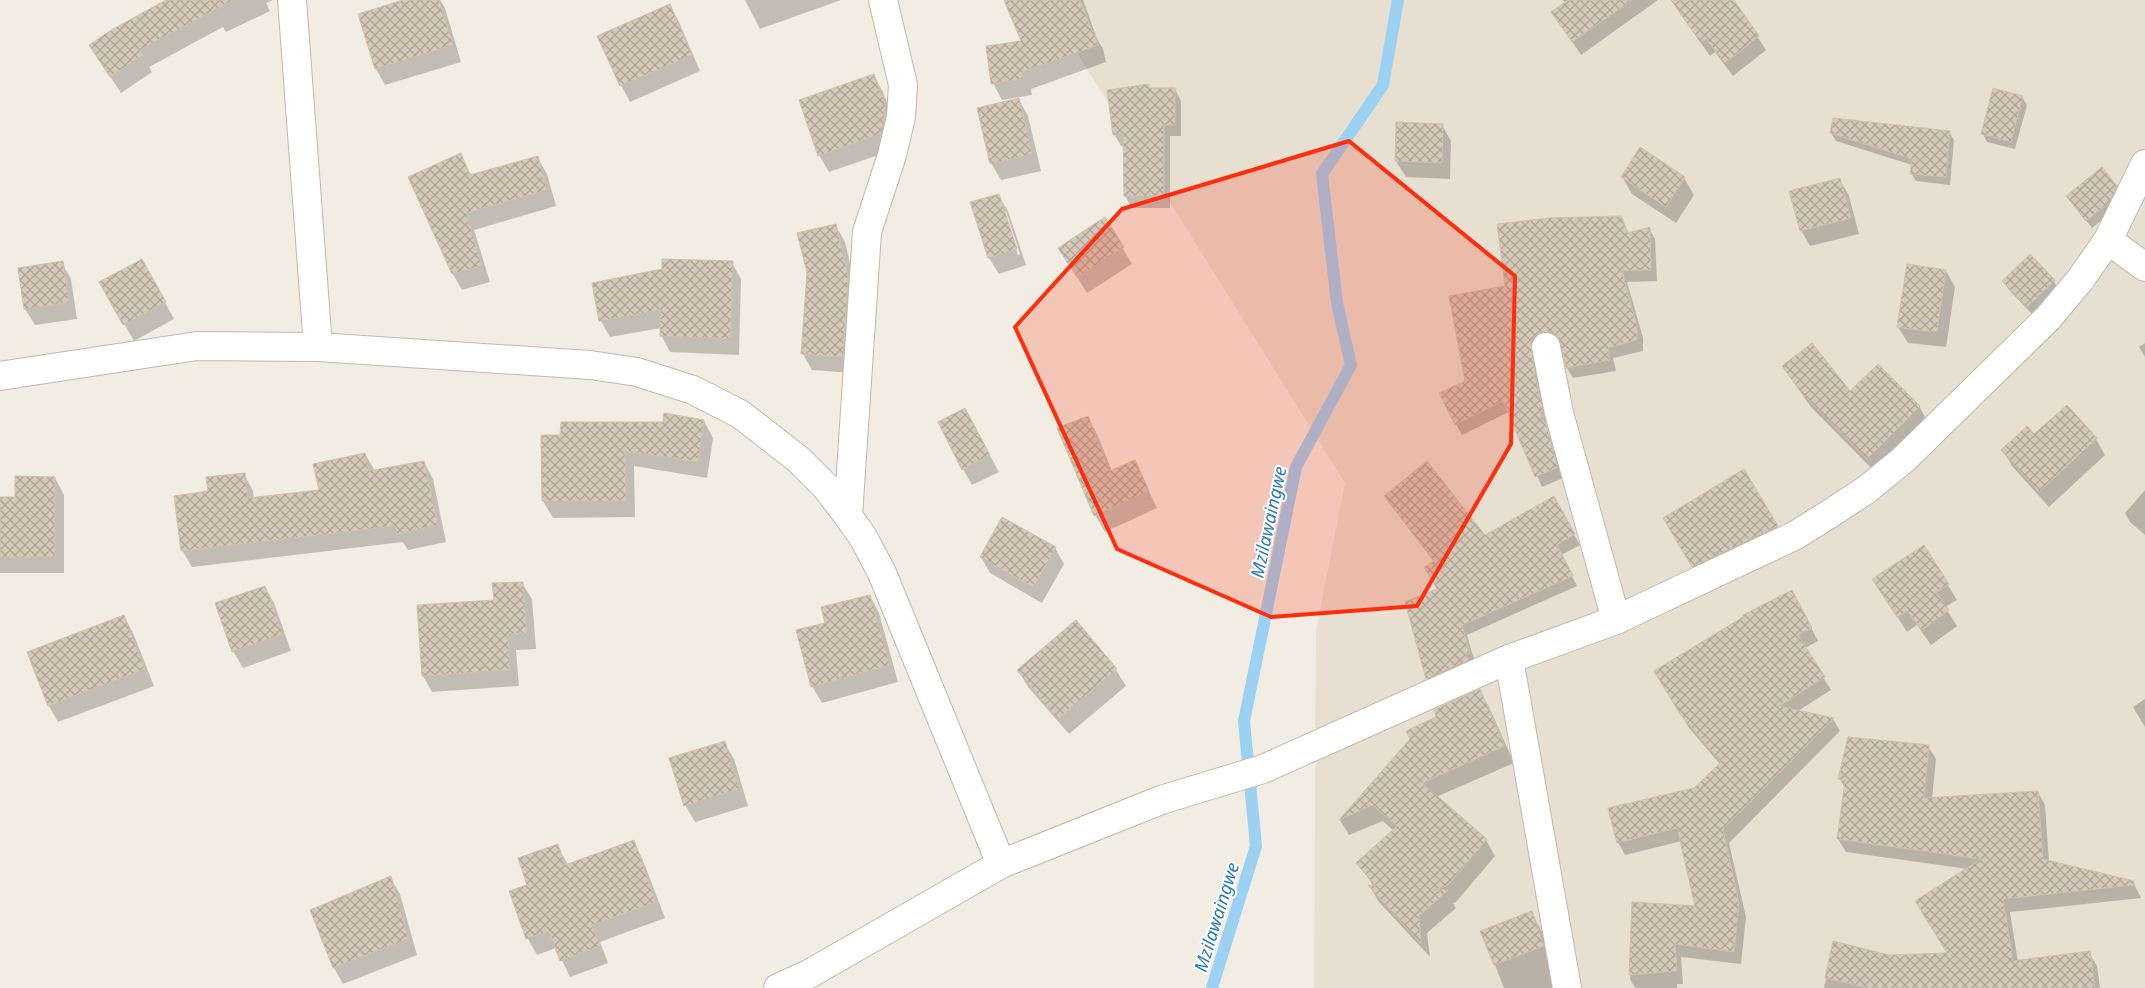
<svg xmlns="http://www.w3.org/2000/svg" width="2145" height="988" font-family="'Noto Sans',sans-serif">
<defs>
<pattern id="building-cross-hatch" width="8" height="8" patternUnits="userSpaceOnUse" patternTransform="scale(1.25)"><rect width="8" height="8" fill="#d4c9b8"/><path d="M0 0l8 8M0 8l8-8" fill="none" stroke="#aea496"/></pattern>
</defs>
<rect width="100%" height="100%" fill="#f2ede3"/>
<!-- residential -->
<path fill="#e7dfd0" d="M1044,0H2145V988H1314L1316,630L1345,483Z"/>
<!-- shadow -->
<g fill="#0003" fill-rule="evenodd">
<path d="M169,0H273L266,3L270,11L226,32L223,27L149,67L152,72L121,93L90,46Z"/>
<path d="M407,0H440L445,8L461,62L385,85L376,69L359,15Z"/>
<path d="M745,0H841L760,29Z"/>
<path d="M1006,0H1083L1097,39L1103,49L1106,62L1031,89L1032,95L1002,100L993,83L1023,42Z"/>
<path d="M1563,0H1658L1581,55L1553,12L1565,3Z"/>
<path d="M1671,0H1733L1766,50L1733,76L1715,52L1710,56Z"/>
<path d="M670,6L679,22L700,71L630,102L621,85Z"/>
<path d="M874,76L883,92L895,125L890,151L829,172L819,155Z"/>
<path d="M1148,86L1150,89H1175L1181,101V136H1170V208H1132L1125,196L1124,146H1121L1114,134Z"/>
<path d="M2022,97L2027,105L2015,149L1987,142L1983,134Z"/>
<path d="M1019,100L1028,116L1041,171L1001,180L991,163Z"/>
<path d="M1442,125L1451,141L1450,179L1406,177L1396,161Z"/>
<path d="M1949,132L1954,140L1950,185L1916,181L1911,173L1912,165L1836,141L1831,133Z"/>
<path d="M1640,149L1684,178L1694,195L1676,223L1632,194L1622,177Z"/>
<path d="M460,155L472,176L537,157L547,174L556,206L474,230L490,282L462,290L453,274Z"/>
<path d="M1840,180L1849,196L1859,234L1810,246L1801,230Z"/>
<path d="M2116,186L2121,195L2113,211L2092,228L2067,196Z"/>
<path d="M998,195L1008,211L1026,265L999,274L989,258ZM1003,211H1006L1020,254L1018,255Z"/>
<path d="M1620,218L1629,234L1649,228L1655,239L1657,281L1627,282L1643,338V351L1613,358L1616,371L1573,378L1567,368L1563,346L1558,342L1541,384L1538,385L1543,397L1548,422L1545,423L1552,439L1563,478L1542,487L1509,412L1462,435L1456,424L1466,381L1507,287Z"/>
<path d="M1105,219L1132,264L1087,293L1069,264Z"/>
<path d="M836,226L845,242L857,293L852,373L812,370L803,354Z"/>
<path d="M62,263L71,279L77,319L35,325L25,309Z"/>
<path d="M732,263L741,279L739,355L670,352L661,335V328L610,337L601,321L593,284Z"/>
<path d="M1946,271L1955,287L1946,347L1908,343L1898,327Z"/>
<path d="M151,277L174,319L134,341L101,283Z"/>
<path d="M2004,281H2054L2058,289L2032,314L2008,289Z"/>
<path d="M2145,343V357L2139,347Z"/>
<path d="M1783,367L1850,393L1919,406L1927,421L1876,473L1811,407Z"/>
<path d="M1088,417L1097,434L1112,471L1134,461L1157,508L1105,532L1095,515Z"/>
<path d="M704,421L713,438L707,478L634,466L635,517L553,518L543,501L542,436H561L664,423Z"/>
<path d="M974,426L999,472L972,485L963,469Z"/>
<path d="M2034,436L2096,439L2105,455L2049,507L2012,466L2003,450Z"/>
<path d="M365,454L375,471L424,462L433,479L446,542L408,550L403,542L192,567L182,550L244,474L253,491L254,498L320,491Z"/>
<path d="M1743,471L1784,540L1701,580L1664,518Z"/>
<path d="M55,478L64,495V573H0V498H16Z"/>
<path d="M2145,490V535L2130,522L2125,513Z"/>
<path d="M1385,496L1485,537L1558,506L1580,545L1561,555L1577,586L1467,635L1475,663L1433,688L1427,679L1407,603L1439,590L1434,562Z"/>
<path d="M1055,548L1064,564L1042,603L990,573L981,557Z"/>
<path d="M522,583L532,599L536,649L516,650L519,686L432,692L423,676L495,601Z"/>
<path d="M1948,585L1957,600L1945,607L1957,626L1931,645L1917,625L1907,632L1883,594Z"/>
<path d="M265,587L274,603L291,651L243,668L233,651Z"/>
<path d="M870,596L879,613L898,682L822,703L812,686L827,623Z"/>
<path d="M1799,604L1818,641L1805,648L1831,690L1798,711L1833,719L1840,731L1729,843L1746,917L1741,964L1681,957L1683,984H1677V988H1635L1630,979L1634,904L1697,908L1682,841L1625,855L1618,842L1695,789L1720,764L1689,728L1656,671Z"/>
<path d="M124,616L133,633L154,686L58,722L49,706L28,653Z"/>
<path d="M1076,621L1116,670L1126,686L1069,734L1028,687L1018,670Z"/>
<path d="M1480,691L1489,707L1514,763L1436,797L1486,840L1495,856L1456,902L1453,903L1456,908L1427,933L1430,957L1379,902L1370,887H1374L1358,863L1394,831L1383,821L1349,835L1340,820L1411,739L1438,718Z"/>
<path d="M2145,699V727L2133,707Z"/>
<path d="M724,742L734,759L748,806L695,822L685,805Z"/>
<path d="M1928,746L1936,759L1932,799L2038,792L2045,805L2049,862L2133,882L2141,898L2010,912L2018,962L2089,953L2097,966L2100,988H1824L1834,942L1889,956L1949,954L1968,869L1846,852L1838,839L1845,788L1840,779Z"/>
<path d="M633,841L642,858L665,918L600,942L608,963L570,977L556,948L537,955L528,939L511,892L529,885L557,845L568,865Z"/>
<path d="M390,878L400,894L417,955L343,984L334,968Z"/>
<path d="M1531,912L1540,928L1551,954L1555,988H1504L1482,932Z"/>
</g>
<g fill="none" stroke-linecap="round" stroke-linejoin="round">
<!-- stream -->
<path stroke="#9bd1f3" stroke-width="12" d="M1212,988L1256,846L1244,721L1296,467L1351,365L1337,303L1322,174L1383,85L1398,0"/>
</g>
<!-- building -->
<g fill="url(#building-cross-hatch)" stroke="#cfc0ab">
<path d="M166,0H233L140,50L143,55L110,77L89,45L113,29Z"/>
<path d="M403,0H439L453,45L375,69L358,14Z"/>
<path d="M1004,0H1080L1092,31H1094L1098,45L1022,72L1023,79L991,84L986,46L1021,41Z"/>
<path d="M1568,0H1632L1572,42L1551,12Z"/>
<path d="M1671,0H1734L1759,36L1725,63L1706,39L1701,43Z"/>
<path d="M670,4L692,55L620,86L597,36Z"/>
<path d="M874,74L886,107L881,134L818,156L799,100Z"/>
<path d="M1149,84V88H1175V125H1164V196H1124L1123,134L1113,135L1107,90Z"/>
<path d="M1993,88L2023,96L2011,142L1981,134Z"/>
<path d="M1019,98L1032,154L990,164L977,108Z"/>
<path d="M1833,118L1950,131L1946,177L1910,174L1912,159L1830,133Z"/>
<path d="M1396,122L1443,124L1442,163L1395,161Z"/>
<path d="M1640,147L1685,177L1666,207L1621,177Z"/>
<path d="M461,153L470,175L538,156L547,190L466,213L482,266L452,274L408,177Z"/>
<path d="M2102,167L2117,186L2109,203L2086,221L2066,196Z"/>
<path d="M1840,178L1851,218L1800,231L1789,191Z"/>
<path d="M999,194L1017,249L988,258L970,202Z"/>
<path d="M1621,216L1628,233L1650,227L1651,270L1622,271L1637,326V340L1608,348L1610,360L1566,368L1561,344L1557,336L1551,332H1543L1535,336L1531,342L1535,374H1533L1538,385L1543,411L1540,412L1547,427L1558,467L1535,477L1503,401L1455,425L1439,393L1465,381L1449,296L1505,286L1497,224L1549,218Z"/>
<path d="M1105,217L1124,247L1077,277L1058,248Z"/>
<path d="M836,224L848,275L843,357L801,354L807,272L797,233Z"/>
<path d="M2030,254L2055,280L2027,307L2002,281Z"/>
<path d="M142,259L166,302L123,325L99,282Z"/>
<path d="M662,259L733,261L730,339L660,336L661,310L599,321L592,283L662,269Z"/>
<path d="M63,261L69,303L24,309L18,268Z"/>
<path d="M1907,264L1946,270L1937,331H1923L1897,327Z"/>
<path d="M1812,343L1850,391L1878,364L1920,406L1867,459L1801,392L1782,366Z"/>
<path d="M2067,405L2097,438L2039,492L2001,450L2027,426L2034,434Z"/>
<path d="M965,408L990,455L962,470L938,422Z"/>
<path d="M664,413L704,420L698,462L625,451L626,501H542L541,435H560L561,422H663Z"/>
<path d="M1088,416L1110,471L1135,460L1149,491L1094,516L1057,428Z"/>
<path d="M365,453L369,471L424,461L438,525L397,534L395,526L181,551L174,496L208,491L206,477L245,473L248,498L319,490L313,464Z"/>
<path d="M1427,461L1485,535L1554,496L1575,534L1557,545L1573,576L1462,625L1470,653L1465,654L1468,660L1426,679L1405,602L1437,589L1424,567L1434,561L1384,496Z"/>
<path d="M1744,469L1778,526L1692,567L1663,518Z"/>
<path d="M15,476L55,477V557H0V497H15Z"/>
<path d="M1002,517L1056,547L1033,587L980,557Z"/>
<path d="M1924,545L1949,584L1936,592L1949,610L1922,630L1907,611L1897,617L1872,579Z"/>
<path d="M523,582L527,633L508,634L510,670L422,676L417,605L494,600L492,583Z"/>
<path d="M265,586L283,634L232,652L215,603Z"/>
<path d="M1792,590L1812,628L1798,635L1825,677L1779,706L1834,718L1723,829L1739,903L1734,952L1675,944L1677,971L1629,975L1632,902L1695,906L1677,828L1617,843L1608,808L1694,788L1721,762L1680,714L1654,671L1743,617V615Z"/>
<path d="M870,595L890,665L811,687L796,630L825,623L821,607Z"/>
<path d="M124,615L145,669L48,706L27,652Z"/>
<path d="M1076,620L1117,669L1058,719L1017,670Z"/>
<path d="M1480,689L1505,746L1422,783L1487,839L1447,886L1432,890H1448L1419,916L1421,944L1368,885L1376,886L1356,863L1397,826L1372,805L1339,820L1410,739L1406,731L1436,717L1434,710Z"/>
<path d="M1848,737L1929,745L1924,798L2038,791L2043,859L2134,881V885L2003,899L2013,961L2090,951L2095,988H1868L1825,978L1833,941L1889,955L1947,953L1915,901L1981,859L1837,839L1845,781L1838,779Z"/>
<path d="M725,741L739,789L684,806L669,758Z"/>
<path d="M634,840L656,902L592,925L600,946L560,961L549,931L526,939L509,891L527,885L518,858L558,844L565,865Z"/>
<path d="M391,876L408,939L333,968L310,910Z"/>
<path d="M1532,911L1544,946L1494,965L1480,931Z"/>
</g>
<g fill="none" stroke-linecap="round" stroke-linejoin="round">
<!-- minor casing -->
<g stroke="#c1b8a8" stroke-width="30">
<g id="minor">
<path d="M292,0L318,347"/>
<path d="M2108,240L2145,267"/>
<path d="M1546,347L1559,413L1616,620"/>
<path d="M0,376L197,346L318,347L590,365L637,372L693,390L740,414L798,459L826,487L848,516L863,537L882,573L1001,864"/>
<path d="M848,516L867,232L892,155L901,117L903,85L883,0"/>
<path d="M1509,659L1567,988"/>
<path d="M778,988L809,974L1001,864L1161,800L1263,769L1509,659L1616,620L1796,535L1831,513L1866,490L1904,459L2048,318L2080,280L2108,240L2145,164"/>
</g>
</g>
<!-- minor -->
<use href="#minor" stroke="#fff" stroke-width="28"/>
</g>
<!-- marked area -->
<path fill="#ff2d0d" fill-opacity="0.2" stroke="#ff2d0d" stroke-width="4" stroke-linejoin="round" d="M1349,141L1515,276L1511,444L1417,606L1271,617L1117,549L1015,327L1122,209Z"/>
<g text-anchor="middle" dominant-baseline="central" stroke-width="4" stroke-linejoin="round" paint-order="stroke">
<!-- water labels -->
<g font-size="18" font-style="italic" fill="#287cb4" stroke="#fff">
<text transform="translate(1268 522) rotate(-78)">Mzilawaingwe</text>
<text transform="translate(1216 917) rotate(-73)">Mzilawaingwe</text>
</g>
</g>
</svg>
